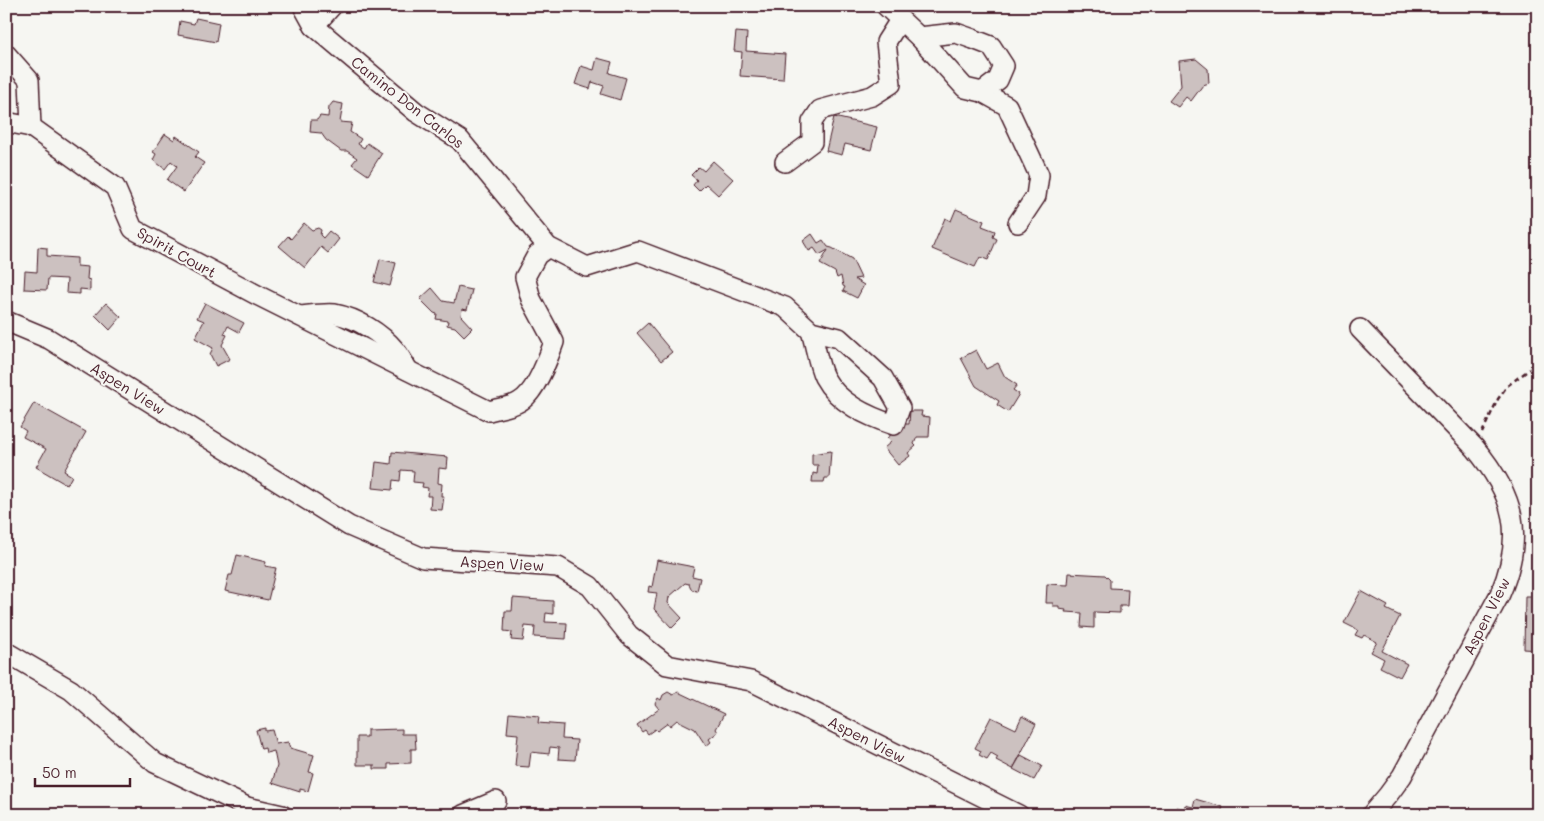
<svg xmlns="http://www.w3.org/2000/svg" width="1544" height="821" font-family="Mali,sans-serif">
<rect width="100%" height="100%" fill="#f6f6f2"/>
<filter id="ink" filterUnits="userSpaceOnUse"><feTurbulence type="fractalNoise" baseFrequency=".02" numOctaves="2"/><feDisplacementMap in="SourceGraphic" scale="10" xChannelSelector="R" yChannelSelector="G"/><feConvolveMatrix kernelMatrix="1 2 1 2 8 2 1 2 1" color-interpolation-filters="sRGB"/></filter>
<g filter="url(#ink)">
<!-- building -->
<g fill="#ccc1c0" stroke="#4a1f2b">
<path d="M196,18L219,23L216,42L178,35L180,21L194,24Z"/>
<path d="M736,32L747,33L746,51L785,54L783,79L740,76L742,52L734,51Z"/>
<path d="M597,58L612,62L609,73L626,78L620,100L601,94L604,86L592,82L590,89L575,84L581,66L594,70Z"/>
<path d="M1196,59L1208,69L1209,83L1203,85L1191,101L1186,97L1178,107L1169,101L1181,86L1179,61Z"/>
<path d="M333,102L343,104L340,122L352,123L350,132L361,139L358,144L364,148L367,143L382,153L368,175L352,164L357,158L347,151H341L326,140L321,133L310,132L311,120H317L320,116L328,117L329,107Z"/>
<path d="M834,117L877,127L871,150L845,144L842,155L826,151Z"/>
<path d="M165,134L174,140L176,136L199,152L195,157L204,163L184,192L167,180L177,166L171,161L165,169L153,160L156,154L153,152Z"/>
<path d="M713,161L733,179L718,195L706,184L699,191L693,185L697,180L691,175L699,167L704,171Z"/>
<path d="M956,209L984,221L982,226L995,231L993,237L997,239L988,260L980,257L975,267L932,249L945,218L951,221Z"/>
<path d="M304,223L312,230L318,228L321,230L320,235L323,238L329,231L339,239L328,253L321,247L305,268L279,246L288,236L291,239Z"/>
<path d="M812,234L818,243L823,240L828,247L832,248L852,259L861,278L854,279L864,285L857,298L843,291L845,287L843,286L841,276L837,278L835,272L820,264L828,250L819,255L814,248L809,251L803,241Z"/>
<path d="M38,247L47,248V256L77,258V266L88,267L87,279L90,280V290L80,289V294L66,293L67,279L48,278L47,290L24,289L25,271L37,272Z"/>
<path d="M380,259L396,263L390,286L374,282Z"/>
<path d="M458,287L472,290L467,310L462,309L461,316L472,328L464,336L455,327L447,325L448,321L436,319L437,314L434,313L420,299L432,288L443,301L454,303Z"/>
<path d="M106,303L121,317L110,330L95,315Z"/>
<path d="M205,303L244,323L239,332L228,326L224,334L227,335L222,345L230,359L216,366L210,354L213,348L195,338L204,321L197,318Z"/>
<path d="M648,323L672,352L661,361L637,333Z"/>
<path d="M976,350L986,369L998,363L1005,377L1017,385L1013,390L1019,394L1008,412L997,405L999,401L976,386L961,358Z"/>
<path d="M34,403L86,432L64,471L72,476L67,485L36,467L46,449L23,437L26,431L20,427Z"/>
<path d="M910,411H922L921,416L930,417L929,437H917L914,444L916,446L908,453L910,456L898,465L884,448L891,442L887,438L904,424H909Z"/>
<path d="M831,451L829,478H825L824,482H812L813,473L817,474L818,465H812V454Z"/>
<path d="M392,452L448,457L447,469L439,468L438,483L442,484L441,496H444L442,510L430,509L431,496H427L428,488L422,487L423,483L413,482L414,471L401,470L400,481L393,480L392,490L373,488L376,462L391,464Z"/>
<path d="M237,555L266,562L265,566L276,568L268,600L225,591L229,575H232Z"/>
<path d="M657,560L694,567L692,576L700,578L697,591L692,590L689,584L685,583L669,597L668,603L682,618L672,628L654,609L657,593L648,592L649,586L652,587Z"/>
<path d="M1069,573L1105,575L1110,580V588L1128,589L1127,606H1120V613L1094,612V628L1081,627L1082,613L1065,612L1066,610L1059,609V606H1053V603H1046L1047,584L1068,585Z"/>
<path d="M1361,591L1388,606L1386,609L1400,616L1382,651L1407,664L1400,677L1380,667L1384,659L1371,652L1377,642L1364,635L1362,638L1355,635L1358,630L1344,623Z"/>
<path d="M1525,596H1538V650L1524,649Z"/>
<path d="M513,598L553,601V614L546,613L545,622L567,623L566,639L534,637L535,627L525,626L523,641L511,640L512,632L504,631L505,611H512Z"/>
<path d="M668,692L673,695L678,692L724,714L716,729L718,732L709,739L711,742L706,746L695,729L677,720L670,726L668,723L657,731L655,729L648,734L645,730L642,732L637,725L659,709L655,704L658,698L661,700L663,695Z"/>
<path d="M509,713L539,716L538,723L563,725L562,739L577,740L575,760L558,759L559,748L550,747L549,754L531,752L529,767L515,766L518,734L507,733Z"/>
<path d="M1022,716L1036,724L1013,769L996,760L998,757L991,753L987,759L979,755L981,751L975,748L991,717L1016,729Z"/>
<path d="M265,728V731L272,730L276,744L288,742L290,748L314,755L309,772L313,773L308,791L300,789V792L272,783L277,766L274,751L266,753L265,748L261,749L256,730Z"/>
<path d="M402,729V734H415L416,749H411V763L388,764V769H374V765H357V737H367V730Z"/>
<path d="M1021,755L1042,766L1034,780L1013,769Z"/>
<path d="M1195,799L1223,807L1220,815H1174L1176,807L1184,809L1185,805L1193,807Z"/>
</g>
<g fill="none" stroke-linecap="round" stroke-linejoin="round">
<!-- minor casing -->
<g stroke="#4a1f2b" stroke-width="22">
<g id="minor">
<path d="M303,6L314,26L416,112L460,140L548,247L587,267L638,251L785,307L811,331L839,338L883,378L900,408L894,425C867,416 838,403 824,377C818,365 815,344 811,331"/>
<path d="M886,6L919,37L965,88L982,92L1007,106L1039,175L1036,196L1018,223"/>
<path d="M314,26L332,6"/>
<path d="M919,37L956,33L973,39L991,46L1004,66L998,80L982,92"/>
<path d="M6,54L29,80L31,127L6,122"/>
<path d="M31,127L115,187L133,229L259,296L489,411C498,408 511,407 519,402C535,394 548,359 554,342L531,299L525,277L537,255L548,247"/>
<path d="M785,162L812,142V122L820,110L872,96L891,84L886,42L900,20"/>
<path d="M300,316C311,315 324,313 335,314C357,318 381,333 395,350C400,356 404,363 408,370"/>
<path d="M6,321L49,339L349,526L423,558L558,567L590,586L629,635L667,665L751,681L1019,815"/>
<path d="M1360,329L1475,448C1515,496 1525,535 1500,594L1402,776L1388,795L1371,815"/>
<path d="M6,652L71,690L155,763L247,807L282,815"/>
<path d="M463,815L496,801"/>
</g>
</g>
<!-- path -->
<path stroke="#4a1f2b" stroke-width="2.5" stroke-dasharray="5 4" stroke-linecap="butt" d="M1482,433L1498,399L1507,386L1538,363"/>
<!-- minor -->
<use href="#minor" stroke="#f6f6f2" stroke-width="19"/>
</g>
</g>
<g text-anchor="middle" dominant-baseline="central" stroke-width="4.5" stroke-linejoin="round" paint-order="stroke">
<!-- street labels -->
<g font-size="15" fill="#4a1f2b" stroke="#f6f6f2">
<text transform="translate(408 102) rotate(38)">Camino Don Carlos</text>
<text transform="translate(177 252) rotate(29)">Spirit Court</text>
<text transform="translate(128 388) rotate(32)">Aspen View</text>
<text transform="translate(502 563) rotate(3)">Aspen View</text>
<text transform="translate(1486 616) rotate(-63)">Aspen View</text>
<text transform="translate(867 739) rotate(27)">Aspen View</text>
</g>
</g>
<!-- margin -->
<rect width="1544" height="821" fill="none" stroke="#f6f6f2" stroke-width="25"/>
<rect x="12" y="12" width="1519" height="796" fill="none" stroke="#4a1f2b" stroke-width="2" filter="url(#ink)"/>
<!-- scale -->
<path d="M35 778v8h95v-8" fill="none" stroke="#4a1f2b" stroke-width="2.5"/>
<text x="42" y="778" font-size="15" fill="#4a1f2b" stroke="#f6f6f2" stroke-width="4" paint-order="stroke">50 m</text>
</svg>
